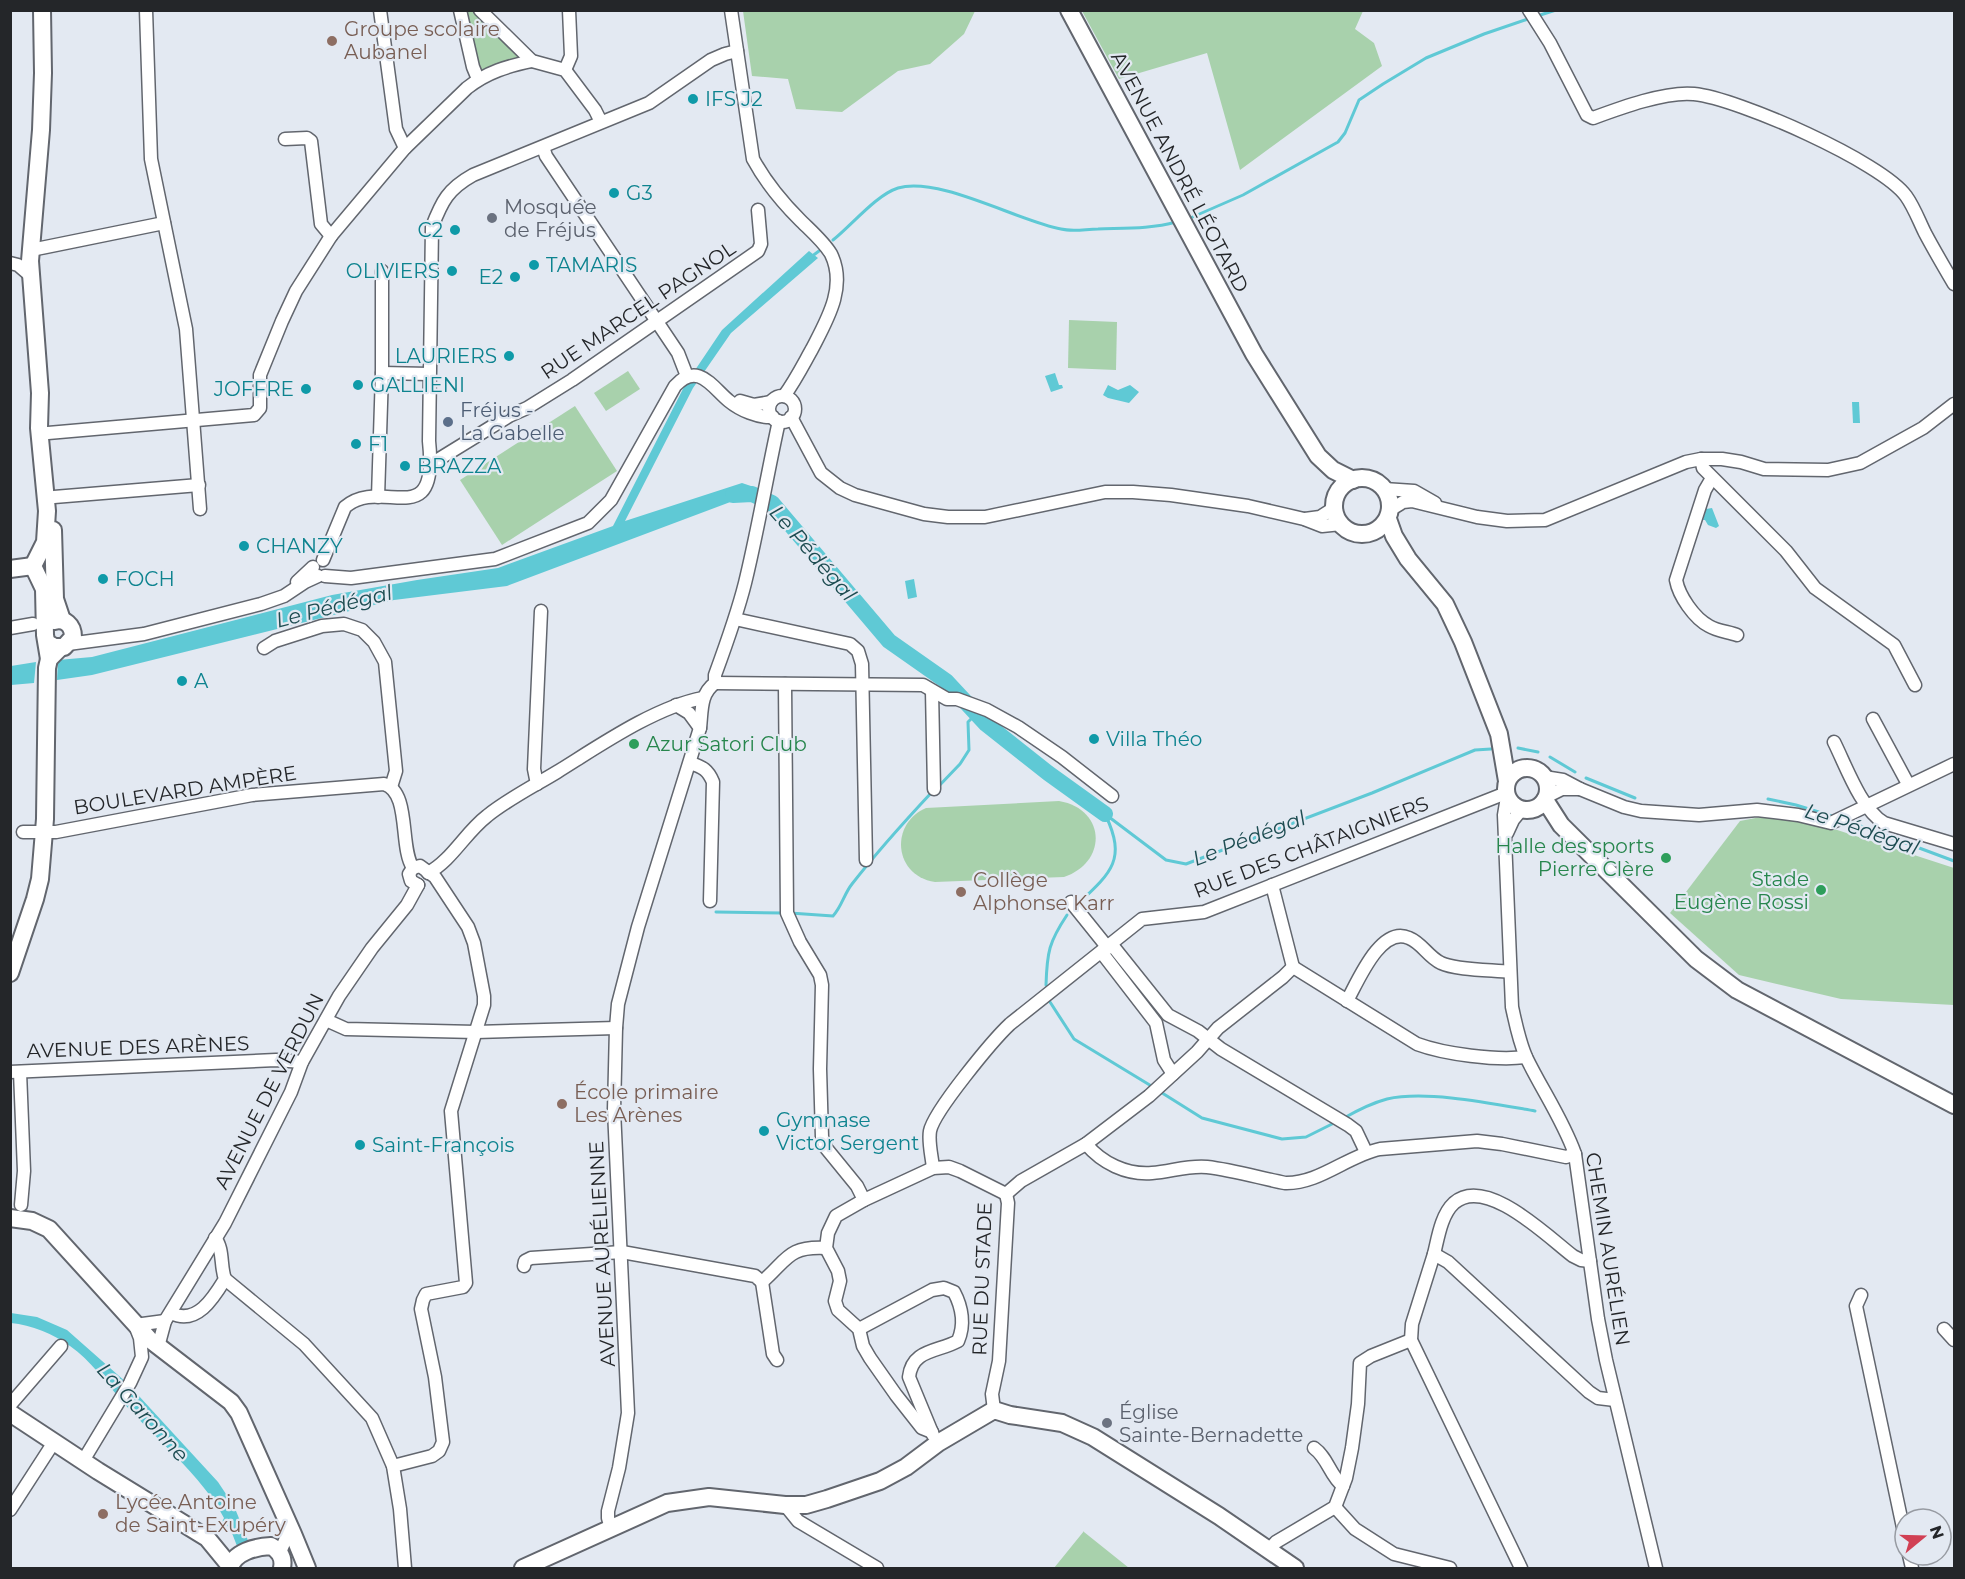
<svg xmlns="http://www.w3.org/2000/svg" width="1965" height="1579" font-family="Montserrat,sans-serif">
<rect width="100%" height="100%" fill="#e3e9f2"/>
<!-- green -->
<g fill="#a8d1ac">
<path d="M466,11H474L521,55L519,59L479,71L464,12Z"/>
<path d="M743,11V10L975,11L964,34L930,64L898,71L842,112L796,109L788,79L752,76Z"/>
<path d="M1082,11H1363L1355,29L1374,43L1382,66L1240,170L1207,53L1119,79Z"/>
<path d="M1069,320L1117,322L1116,370L1068,368Z"/>
<path d="M628,371L640,389L606,411L594,393Z"/>
<path d="M575,406L617,471L502,545L460,480Z"/>
<path d="M1059,801C1106,809 1108,862 1064,877L935,882C894,876 889,824 926,808Z"/>
<path d="M1771,815L1828,827L1954,868V1005L1841,999L1739,975L1670,913L1740,821Z"/>
<path d="M1084,1531V1532L1129,1568H1054Z"/>
</g>
<!-- water -->
<g fill="#5fc9d5">
<path d="M809,251L818,258L731,333L693,388L625,521L742,483L757,488L754,500L741,498L507,586L394,600L92,675L57,680L58,660L92,657L332,595L417,580L498,568L613,526L685,385L722,330Z"/>
<path d="M1055,373L1059,385H1062L1063,388L1051,392L1045,376Z"/>
<path d="M1108,385L1118,390L1130,385L1139,392L1129,403L1108,398L1103,395Z"/>
<path d="M1852,402H1859L1860,423H1853Z"/>
<path d="M1712,508L1719,526L1716,528L1708,525L1705,520H1703L1706,509Z"/>
<path d="M914,579L917,597L908,599L905,581Z"/>
<path d="M36,662L34,683L11,685V666Z"/>
<path d="M11,1313L37,1317L67,1330L127,1383L218,1482L234,1506L249,1543L237,1546L230,1528L222,1522L224,1518C202,1475 153,1437 121,1400C105,1381 91,1361 70,1346C54,1334 31,1325 11,1323Z"/>
</g>
<g fill="none" stroke-linecap="round" stroke-linejoin="round">
<!-- stream -->
<g stroke="#5fc9d5" stroke-width="3">
<path d="M1537,16L1556,10"/>
<path d="M1188,219L1243,195L1338,142L1345,133L1359,100L1383,84L1426,58L1484,34L1531,18"/>
<path d="M833,240C852,225 876,195 898,188C939,176 1018,221 1061,229C1073,232 1086,229 1098,229C1124,228 1151,229 1176,222"/>
<path d="M811,257L819,251"/>
<path d="M1518,748L1538,752"/>
<path d="M1550,757L1575,772"/>
<path d="M1586,778L1635,798"/>
<path d="M937,788L960,764L969,750L968,722L976,714"/>
<path d="M1768,799L1796,805L1835,817"/>
<path d="M1105,814L1166,860L1186,864L1372,793L1475,750L1491,749"/>
<path d="M1847,821L1954,861"/>
<path d="M1080,902C1112,872 1126,859 1106,816"/>
<path d="M716,912L783,913"/>
<path d="M790,913L833,916C842,906 844,894 852,884C877,852 904,822 932,792"/>
<path d="M1046,985C1047,952 1049,942 1067,915"/>
<path d="M1050,1002L1074,1039L1153,1087"/>
<path d="M1159,1091L1202,1118L1282,1139L1306,1137L1336,1122"/>
<path d="M1344,1118C1358,1110 1372,1103 1387,1099C1427,1090 1494,1104 1535,1111"/>
</g>
<!-- river -->
<path stroke="#5fc9d5" stroke-width="16" d="M733,495L752,494L772,503L889,641L946,681L986,724L1048,773L1105,814"/>
<!-- minor casing -->
<g stroke="#62666e" stroke-width="15">
<g id="minor">
<path d="M146,10L151,159L186,329L200,509"/>
<path d="M380,10L396,129L405,148"/>
<path d="M460,10L473,67L478,79"/>
<path d="M480,10L532,61L565,70L595,110L601,122"/>
<path d="M731,10L753,159C766,183 781,201 800,220C810,230 824,242 831,254C847,287 827,320 812,349C803,365 795,381 784,396"/>
<path d="M1529,10L1550,43L1587,115L1593,118C1620,108 1666,91 1694,94C1737,98 1882,162 1906,196C1914,207 1919,221 1925,233C1934,250 1944,267 1954,284"/>
<path d="M565,70L571,56L569,10"/>
<path d="M285,139L307,138L311,141L321,224L331,236"/>
<path d="M543,147L546,156L678,353L685,371"/>
<path d="M36,249L164,223"/>
<path d="M10,263L18,265L32,277"/>
<path d="M382,373L429,374"/>
<circle cx="782" cy="409" r="13"/>
<path d="M740,401L754,405L771,402"/>
<path d="M791,417L821,473L840,488L855,495L924,514L948,517H985L1105,492H1133L1171,495L1248,506L1304,519L1322,526L1341,524"/>
<path d="M48,433L254,415L260,408V375L282,321L296,291L331,236L405,148L467,88C487,72 508,66 532,61"/>
<path d="M1701,459L1703,468L1786,551L1815,588L1894,645L1915,685"/>
<path d="M431,464L509,416L527,408L572,380L758,251L761,244L758,210"/>
<path d="M1712,478L1705,490L1676,580C1679,596 1694,618 1709,626C1717,631 1729,632 1737,635"/>
<path d="M1384,489L1414,491L1435,503"/>
<path d="M54,497L199,485"/>
<path d="M378,497L382,373V271"/>
<path d="M1390,510L1403,502L1412,501L1477,517L1507,521L1545,520L1686,462L1701,459H1722L1741,462L1764,469L1828,470L1860,463L1923,428L1954,404"/>
<path d="M1305,519L1320,517L1334,508"/>
<path d="M323,560L345,507C382,475 439,536 429,441L432,227C442,201 448,189 473,175L649,103L711,60L725,54L737,51"/>
<path d="M325,576L351,578L495,559L588,523L611,500L675,386C698,361 712,387 729,401C740,410 758,418 773,417"/>
<path d="M297,582L313,567"/>
<path d="M735,619L850,644L858,651L862,664L866,860"/>
<path d="M10,628L33,624"/>
<path d="M68,644L144,634L261,604L284,596L305,582L318,576"/>
<path d="M264,648L275,641L322,626L344,624L362,630L374,642L385,662L396,771L391,787"/>
<path d="M715,683L923,685L947,699H957L987,710L1018,727L1062,757L1112,796"/>
<path d="M785,684L787,913L800,942L820,975L822,985L820,1069L822,1137L826,1148L857,1186L864,1200"/>
<path d="M932,691L934,789"/>
<path d="M676,705L689,713L700,728"/>
<path d="M1873,719L1908,784"/>
<path d="M1834,742C1846,766 1861,809 1884,823L1954,844"/>
<path d="M690,763C703,767 708,770 713,782L710,901"/>
<path d="M1544,777L1563,780L1580,789H1562L1546,797"/>
<path d="M537,784L534,769L541,611"/>
<path d="M1580,789L1624,807L1641,811L1699,815L1757,810L1798,815L1831,823L1954,764"/>
<path d="M1507,797L1504,815L1512,1007C1516,1025 1519,1041 1526,1057C1542,1090 1563,1120 1575,1154L1598,1319L1606,1360L1656,1568"/>
<path d="M23,832H56L252,795L384,784C411,792 399,847 413,868"/>
<path d="M1507,833L1513,820L1522,809"/>
<path d="M428,873C452,860 465,833 487,816C508,799 534,786 557,772C599,746 655,707 703,698"/>
<path d="M1272,885L1293,967"/>
<path d="M1071,902L1108,948"/>
<path d="M1112,945L1168,1015L1198,1031L1221,1049L1348,1125L1356,1131L1366,1152"/>
<path d="M1102,953L1156,1023L1164,1060L1173,1074"/>
<path d="M1347,1001C1358,981 1381,925 1409,938C1422,943 1428,957 1441,963C1455,970 1493,970 1510,972"/>
<path d="M326,1020L346,1029L476,1032L616,1028"/>
<path d="M10,1072L276,1060L302,1062"/>
<path d="M20,1072L24,1171L21,1205"/>
<path d="M1086,1144C1102,1163 1126,1175 1152,1173C1170,1172 1188,1165 1207,1167C1233,1170 1260,1178 1285,1183C1319,1184 1347,1156 1380,1149L1477,1141L1502,1144L1566,1157L1575,1154"/>
<path d="M933,1168C932,1157 928,1142 930,1131C934,1111 993,1040 1010,1024L1142,919L1204,912L1506,793"/>
<path d="M1006,1194L1021,1181L1086,1144L1149,1096L1197,1052L1218,1028L1283,977L1293,967L1417,1044C1444,1054 1497,1061 1526,1057"/>
<path d="M1434,1254C1438,1238 1441,1215 1454,1203C1486,1175 1548,1237 1573,1256L1581,1260L1590,1261"/>
<path d="M524,1266L525,1261L531,1258L622,1252L755,1276L762,1282C788,1259 788,1246 826,1248"/>
<path d="M225,1279L304,1344L372,1418L393,1466L400,1509L405,1568"/>
<path d="M762,1282L773,1354L777,1360"/>
<path d="M1861,1295L1856,1306L1905,1537"/>
<path d="M171,1313C197,1326 214,1297 225,1279C220,1266 224,1249 215,1238"/>
<path d="M859,1329L932,1290L944,1288L954,1292C962,1307 965,1325 958,1341C938,1352 912,1349 909,1377L933,1435"/>
<path d="M1944,1329L1954,1340"/>
<path d="M158,1347L165,1321L225,1223L291,1092L302,1062L339,996L372,948L407,905L418,885"/>
<path d="M10,1405L61,1346"/>
<path d="M994,1410L992,1394L999,1361L1008,1203L1006,1194"/>
<path d="M932,1432L922,1428L896,1395L870,1358L863,1346L859,1329L838,1310L835,1301L840,1281L838,1271L826,1248L828,1233L836,1216L864,1200L933,1168L949,1167L960,1171L1006,1194"/>
<path d="M1314,1448C1328,1458 1330,1476 1343,1486"/>
<path d="M83,1461L130,1383L142,1357L140,1338L135,1325L165,1321"/>
<path d="M393,1466L432,1456L439,1451L443,1442L435,1377L421,1309L423,1300L426,1294L463,1287L466,1283L451,1111L484,1005V996L474,943L468,927L435,877L420,866L413,868L409,874L411,881L418,885"/>
<path d="M785,1505L798,1521L877,1568"/>
<path d="M1335,1507L1355,1529L1394,1554L1450,1568"/>
<path d="M10,1510L54,1442"/>
<path d="M611,1528L608,1518V1511L619,1468L628,1413L614,1110L616,1028L618,1004L638,927L700,728C702,711 700,694 715,683V675C726,645 737,615 745,583C758,530 767,475 779,421"/>
<path d="M1269,1550L1276,1542L1335,1507L1346,1478L1352,1448L1358,1404L1360,1363L1371,1356L1411,1340"/>
<path d="M280,1552L287,1536L289,1526"/>
<path d="M1909,1555L1912,1568"/>
<path d="M1521,1568L1411,1340L1412,1324L1434,1254L1448,1262L1589,1392L1598,1398L1615,1400"/>
</g>
</g>
<!-- secondary casing -->
<g stroke="#62666e" stroke-width="20">
<g id="secondary">
<path d="M42,10L43,73L41,130L30,261L40,393L39,428L47,511L45,542L33,566L44,589L45,635L49,659"/>
<path d="M1069,10L1254,354L1318,456L1333,470L1353,480"/>
<circle cx="1362" cy="506" r="28"/>
<path d="M1388,519L1394,536L1408,559L1445,604L1463,642L1499,734L1507,781"/>
<path d="M53,530L55,599L62,620"/>
<path d="M10,569L33,566"/>
<path d="M51,645L54,647H64L73,637C73,625 65,618 54,621"/>
<circle cx="1527" cy="789" r="21"/>
<path d="M1545,800L1561,825L1696,959L1737,990L1954,1105"/>
<path d="M10,973L35,899L40,879L45,819L47,668L49,659L60,648"/>
<path d="M10,1218L32,1221L49,1229L149,1339L231,1402L239,1413L293,1534L307,1568"/>
<path d="M10,1413L98,1471L207,1538L230,1566"/>
<path d="M230,1568C234,1552 255,1547 271,1546C280,1551 284,1558 282,1568"/>
<path d="M523,1568L667,1503L709,1497L785,1505H806L827,1499L880,1481L906,1467L938,1443L994,1410L1010,1415L1062,1423L1093,1437L1219,1516L1295,1568"/>
</g>
</g>
<!-- minor -->
<use href="#minor" stroke="#fff" stroke-width="12"/>
<!-- secondary -->
<use href="#secondary" stroke="#fff" stroke-width="16"/>
</g>
<!-- markers -->
<g fill="#8d6e63" stroke="#e3e9f2" stroke-width="2">
<circle cx="332" cy="41" r="6"/>
<circle cx="961" cy="892" r="6"/>
<circle cx="562" cy="1104" r="6"/>
<circle cx="103" cy="1514" r="6"/>
</g>
<g fill="#0f9aa8" stroke="#e3e9f2" stroke-width="2">
<circle cx="693" cy="99" r="6"/>
<circle cx="614" cy="193" r="6"/>
<circle cx="455" cy="230" r="6"/>
<circle cx="534" cy="265" r="6"/>
<circle cx="452" cy="271" r="6"/>
<circle cx="515" cy="277" r="6"/>
<circle cx="509" cy="356" r="6"/>
<circle cx="358" cy="385" r="6"/>
<circle cx="306" cy="389" r="6"/>
<circle cx="356" cy="444" r="6"/>
<circle cx="405" cy="466" r="6"/>
<circle cx="244" cy="546" r="6"/>
<circle cx="103" cy="579" r="6"/>
<circle cx="182" cy="681" r="6"/>
<circle cx="1094" cy="739" r="6"/>
<circle cx="764" cy="1131" r="6"/>
<circle cx="360" cy="1145" r="6"/>
</g>
<g fill="#6b7280" stroke="#e3e9f2" stroke-width="2">
<circle cx="492" cy="218" r="6"/>
<circle cx="1107" cy="1423" r="6"/>
</g>
<circle fill="#5c6f8a" stroke="#e3e9f2" stroke-width="2" cx="448" cy="422" r="6"/>
<g fill="#2e9e5b" stroke="#e3e9f2" stroke-width="2">
<circle cx="634" cy="744" r="6"/>
<circle cx="1666" cy="858" r="6"/>
<circle cx="1821" cy="890" r="6"/>
</g>
<g text-anchor="middle" dominant-baseline="central" stroke-width="4.5" stroke-linejoin="round" paint-order="stroke">
<!-- education labels -->
<g font-size="20" fill="#785e54" stroke="#e3e9f2" text-anchor="start">
<text x="344" y="29">Groupe scolaire<tspan x="344" dy="23">Aubanel</tspan></text>
<text x="973" y="880">Collège<tspan x="973" dy="23">Alphonse Karr</tspan></text>
<text x="574" y="1092">École primaire<tspan x="574" dy="23">Les Arènes</tspan></text>
<text x="115" y="1502">Lycée Antoine<tspan x="115" dy="23">de Saint-Exupéry</tspan></text>
</g>
<!-- culture labels -->
<g font-size="20" fill="#0d838f" stroke="#e3e9f2" text-anchor="start">
<text x="705" y="99">IFS J2</text>
<text x="626" y="193">G3</text>
<text x="443" y="230" text-anchor="end">C2</text>
<text x="546" y="265">TAMARIS</text>
<text x="440" y="271" text-anchor="end">OLIVIERS</text>
<text x="503" y="277" text-anchor="end">E2</text>
<text x="497" y="356" text-anchor="end">LAURIERS</text>
<text x="370" y="385">GALLIENI</text>
<text x="294" y="389" text-anchor="end">JOFFRE</text>
<text x="368" y="444">F1</text>
<text x="417" y="466">BRAZZA</text>
<text x="256" y="546">CHANZY</text>
<text x="115" y="579">FOCH</text>
<text x="194" y="681">A</text>
<text x="1106" y="739">Villa Théo</text>
<text x="776" y="1120">Gymnase<tspan x="776" dy="23">Victor Sergent</tspan></text>
<text x="372" y="1145">Saint-François</text>
</g>
<!-- street labels -->
<g font-size="20" fill="#242629" stroke="#e3e9f2">
<text transform="translate(1180 172) rotate(62)">AVENUE ANDRÉ LÉOTARD</text>
<text transform="translate(638 310) rotate(-34)">RUE MARCEL PAGNOL</text>
<text transform="translate(185 790) rotate(-9)">BOULEVARD AMPÈRE</text>
<text transform="translate(1311 847) rotate(-21)">RUE DES CHÂTAIGNIERS</text>
<text transform="translate(138 1047) rotate(-2)">AVENUE DES ARÈNES</text>
<text transform="translate(269 1091) rotate(-63)">AVENUE DE VERDUN</text>
<text transform="translate(1608 1249) rotate(81)">CHEMIN AURÉLIEN</text>
<text transform="translate(602 1254) rotate(-93)">AVENUE AURÉLIENNE</text>
<text transform="translate(982 1279) rotate(-88)">RUE DU STADE</text>
</g>
<!-- worship labels -->
<g font-size="20" fill="#5b616d" stroke="#e3e9f2" text-anchor="start">
<text x="504" y="207">Mosquée<tspan x="504" dy="23">de Fréjus</tspan></text>
<text x="1119" y="1412">Église<tspan x="1119" dy="23">Sainte-Bernadette</tspan></text>
</g>
<!-- service labels -->
<g font-size="20" fill="#4e5e75" stroke="#e3e9f2" text-anchor="start">
<text x="460" y="410">Fréjus -<tspan x="460" dy="23">La Gabelle</tspan></text>
</g>
<!-- leisure labels -->
<g font-size="20" fill="#27864d" stroke="#e3e9f2" text-anchor="end">
<text x="646" y="744" text-anchor="start">Azur Satori Club</text>
<text x="1654" y="846">Halle des sports<tspan x="1654" dy="23">Pierre Clère</tspan></text>
<text x="1809" y="879">Stade<tspan x="1809" dy="23">Eugène Rossi</tspan></text>
</g>
<!-- water labels -->
<g font-size="21" font-style="italic" fill="#1d4c51" stroke="#e3e9f2">
<text transform="translate(813 553) rotate(49)">Le Pédégal</text>
<text transform="translate(334 606) rotate(-14)">Le Pédégal</text>
<text transform="translate(1862 829) rotate(19)">Le Pédégal</text>
<text transform="translate(1249 838) rotate(-21)">Le Pédégal</text>
<text transform="translate(143 1412) rotate(48)">La Garonne</text>
</g>
</g>
<!-- border -->
<rect width="1965" height="1579" fill="none" stroke="#242629" stroke-width="24"/>
<!-- north arrow -->
<g transform="translate(1923 1537) rotate(71)"><circle r="28" fill="#e3e9f2" stroke="#979ba2" stroke-width="1.5"/>
<path d="M0-4.5L10 22L0 15L-10 22Z" fill="#d14054"/>
<text y="-9" font-size="16" font-weight="bold" text-anchor="middle" fill="#242629">N</text>
</g>
</svg>
